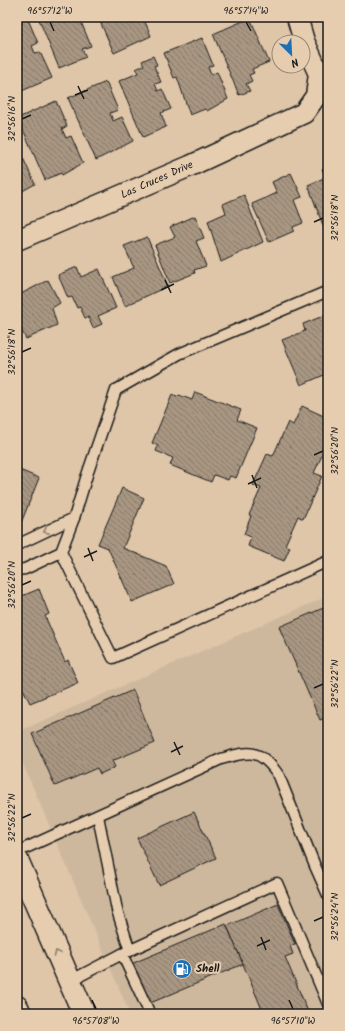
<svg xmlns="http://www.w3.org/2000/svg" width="345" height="1031" font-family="Kalam,sans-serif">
<defs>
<pattern id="building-back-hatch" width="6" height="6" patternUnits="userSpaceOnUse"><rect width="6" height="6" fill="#a89682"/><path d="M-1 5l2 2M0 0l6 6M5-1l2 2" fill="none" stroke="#887a6a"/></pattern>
</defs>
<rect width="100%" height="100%" fill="#dfc6a9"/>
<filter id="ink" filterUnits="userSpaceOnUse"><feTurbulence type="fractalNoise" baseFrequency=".025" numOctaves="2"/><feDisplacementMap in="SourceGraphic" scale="8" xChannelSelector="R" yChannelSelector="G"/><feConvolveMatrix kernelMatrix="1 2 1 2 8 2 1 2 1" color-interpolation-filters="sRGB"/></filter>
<g filter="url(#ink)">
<!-- built -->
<path fill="#ceb89d" d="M328,596V1014H130L17,750V732Z"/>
<!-- building -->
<g fill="url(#building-back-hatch)" stroke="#1c1c1c">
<path d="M27,17L38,43L32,46L35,53L40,52L52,78L17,93V21Z"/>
<path d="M38,17H79L91,46L82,49L86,57L59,68Z"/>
<path d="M98,17H143L151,36L114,53Z"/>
<path d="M250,18L269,62L252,69L254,73L249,75L252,81L246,84L250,91L239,95L213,34Z"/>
<path d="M202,38L213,65L208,67L211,75L217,72L228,99L207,111L205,109L190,115L177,77L174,78L164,53Z"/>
<path d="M153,56L157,65L154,66L161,82L155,84L158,91L162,89L171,109L161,113L166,127L143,137L119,81L138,73L136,69L144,65L142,61Z"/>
<path d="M106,82L118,110L110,113L113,121L122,117L133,141L96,160L68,98Z"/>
<path d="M56,101L67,126L62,129L66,138L71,136L83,163L62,175L61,173L45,180L18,118Z"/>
<path d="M23,158L35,184L17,194V161Z"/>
<path d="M328,166V226L324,228L308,185L326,177L322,169Z"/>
<path d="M291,173L302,197L294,200L303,223L293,227L294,231L269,242L252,204L277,193L272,182Z"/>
<path d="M244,195L263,242L221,262L208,221L226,213L223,204Z"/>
<path d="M195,216L204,238L196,241L206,266L194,270L195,273L170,283L155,245L175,237L170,227Z"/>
<path d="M147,237L168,286L125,306L113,277L134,268L124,246Z"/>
<path d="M77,267L81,277L99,269L116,308L98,316L102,324L93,328L88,317L85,318L80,307L77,308L72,297L68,298L58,275Z"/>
<path d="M48,280L60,303L52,308L57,325L26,339L17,321V296Z"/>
<path d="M328,314V380L326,381L324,375L301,385L282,340L305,331L303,324Z"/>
<path d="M195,392L241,410L237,420L257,428L236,478L230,476L228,480L214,475L211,482L170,465L173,458L156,451L158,446L152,443L172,395L177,397L179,395L192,400Z"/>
<path d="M302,406L328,418V442L314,473L322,476L303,519L298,516L285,545L290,547L284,561L248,546L251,537L244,534L251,516L249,515L261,488L253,485L267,454L273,456L288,422L293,425Z"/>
<path d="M17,469L39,478L19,528L17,527Z"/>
<path d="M122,488L144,498L123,548L166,566L174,584L132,602L108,548L98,544Z"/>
<path d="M39,589L49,614L45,616L65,662L68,660L78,683L30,703L22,687L18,688L17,685V598Z"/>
<path d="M328,606V717L320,720L279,627Z"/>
<path d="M133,690L155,743L112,761L115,767L100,774L97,768L55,786L32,734Z"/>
<path d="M194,812L216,858L159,885L137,838Z"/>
<path d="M278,904L295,944L290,946L293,954L285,957L309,1014H264L227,926Z"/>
<path d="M226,924L243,964L148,1004L131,964Z"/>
</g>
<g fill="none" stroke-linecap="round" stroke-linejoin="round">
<!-- lane casing -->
<g stroke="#1c1c1c" stroke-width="13">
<g id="lane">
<path d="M17,545L74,518"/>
<path d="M61,552L113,658L328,561"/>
<path d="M17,570L25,569L61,552L74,518L87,475L116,390L179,354L328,291"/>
<path d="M98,816L117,910L130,951"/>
<path d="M17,852L221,759C251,750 261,749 279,776L315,866L328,895"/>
<path d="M122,954L277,883L328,1004"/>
<path d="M70,981L122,954L150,1014"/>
</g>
</g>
<!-- street casing -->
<g stroke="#1c1c1c" stroke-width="23">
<path id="street" d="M17,240L190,166L304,113L316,96L319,74L304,41L297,17"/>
</g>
<!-- secondary casing -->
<g stroke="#1c1c1c" stroke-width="25">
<g id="secondary">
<path d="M17,860L84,1014"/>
<path d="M17,1007L20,1014"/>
</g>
</g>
<!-- lane -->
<use href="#lane" stroke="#e7cdaf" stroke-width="10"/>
<!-- street -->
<use href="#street" stroke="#e7cdaf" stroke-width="20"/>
<!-- secondary -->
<use href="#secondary" stroke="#e7cdaf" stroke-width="22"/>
</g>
<!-- one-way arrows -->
<defs><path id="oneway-chevron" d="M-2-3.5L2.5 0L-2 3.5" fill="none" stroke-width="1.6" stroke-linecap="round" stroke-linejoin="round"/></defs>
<g stroke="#8c7d6d">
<use href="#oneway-chevron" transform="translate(46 531) rotate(155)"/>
<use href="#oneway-chevron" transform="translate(57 953) rotate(-114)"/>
</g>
</g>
<!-- ticks -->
<path fill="none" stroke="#1c1c1c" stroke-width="1.5" d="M50,22L54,31M246,22L251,31M78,86L84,99M75,95L88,90M22,119L31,115M314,222L323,218M165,280L171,293M161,290L174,284M22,352L31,348M314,455L323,451M252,475L257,488M248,484L261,478M88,548L93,561M84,557L97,551M22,585L31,581M314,688L323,684M174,742L180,755M171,752L183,746M22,818L31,814M314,921L323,917M261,937L266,950M257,946L270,940M92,1000L96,1009M289,1000L293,1009"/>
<!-- icons -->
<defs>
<g id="fuel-disc" transform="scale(1)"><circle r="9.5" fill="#1f6fb2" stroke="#e7cdaf"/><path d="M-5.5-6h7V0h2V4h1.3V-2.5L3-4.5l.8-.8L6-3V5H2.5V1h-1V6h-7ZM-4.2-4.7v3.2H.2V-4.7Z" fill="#fff"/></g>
</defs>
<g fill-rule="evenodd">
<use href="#fuel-disc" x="182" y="969"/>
</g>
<g text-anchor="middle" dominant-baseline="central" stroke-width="4" stroke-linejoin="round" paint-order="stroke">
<!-- street labels -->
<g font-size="11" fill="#1c1c1c" stroke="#e7cdaf">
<text transform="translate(157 180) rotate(-24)">Las Cruces Drive</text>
</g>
<!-- poi labels -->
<g font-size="11" font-weight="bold" fill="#1c1c1c" stroke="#e7cdaf" text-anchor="start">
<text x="196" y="969">Shell</text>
</g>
</g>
<!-- margin -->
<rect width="345" height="1031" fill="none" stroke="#e7cdaf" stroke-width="44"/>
<!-- north arrow -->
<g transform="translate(291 54) rotate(156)"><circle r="19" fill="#e7cdaf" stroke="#968674"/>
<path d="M0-3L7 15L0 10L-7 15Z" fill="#1f6fb2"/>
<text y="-6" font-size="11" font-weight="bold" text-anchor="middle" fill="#1c1c1c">N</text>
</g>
<rect x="22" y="22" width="301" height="987" fill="none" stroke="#1c1c1c" stroke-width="1.5"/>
<g font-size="10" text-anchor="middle" fill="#1c1c1c">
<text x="50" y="14">96°57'12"W</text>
<text x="246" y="14">96°57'14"W</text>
<text transform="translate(11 119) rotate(-90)" y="4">32°56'16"N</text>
<text transform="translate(334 218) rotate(-90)" y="4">32°56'18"N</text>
<text transform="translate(11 352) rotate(-90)" y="4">32°56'18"N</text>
<text transform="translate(334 451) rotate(-90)" y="4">32°56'20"N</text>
<text transform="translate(11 585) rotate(-90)" y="4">32°56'20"N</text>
<text transform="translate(334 684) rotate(-90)" y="4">32°56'22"N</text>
<text transform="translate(11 818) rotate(-90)" y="4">32°56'22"N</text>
<text transform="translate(334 917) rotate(-90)" y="4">32°56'24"N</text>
<text x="96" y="1024">96°57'08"W</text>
<text x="293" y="1024">96°57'10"W</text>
</g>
</svg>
